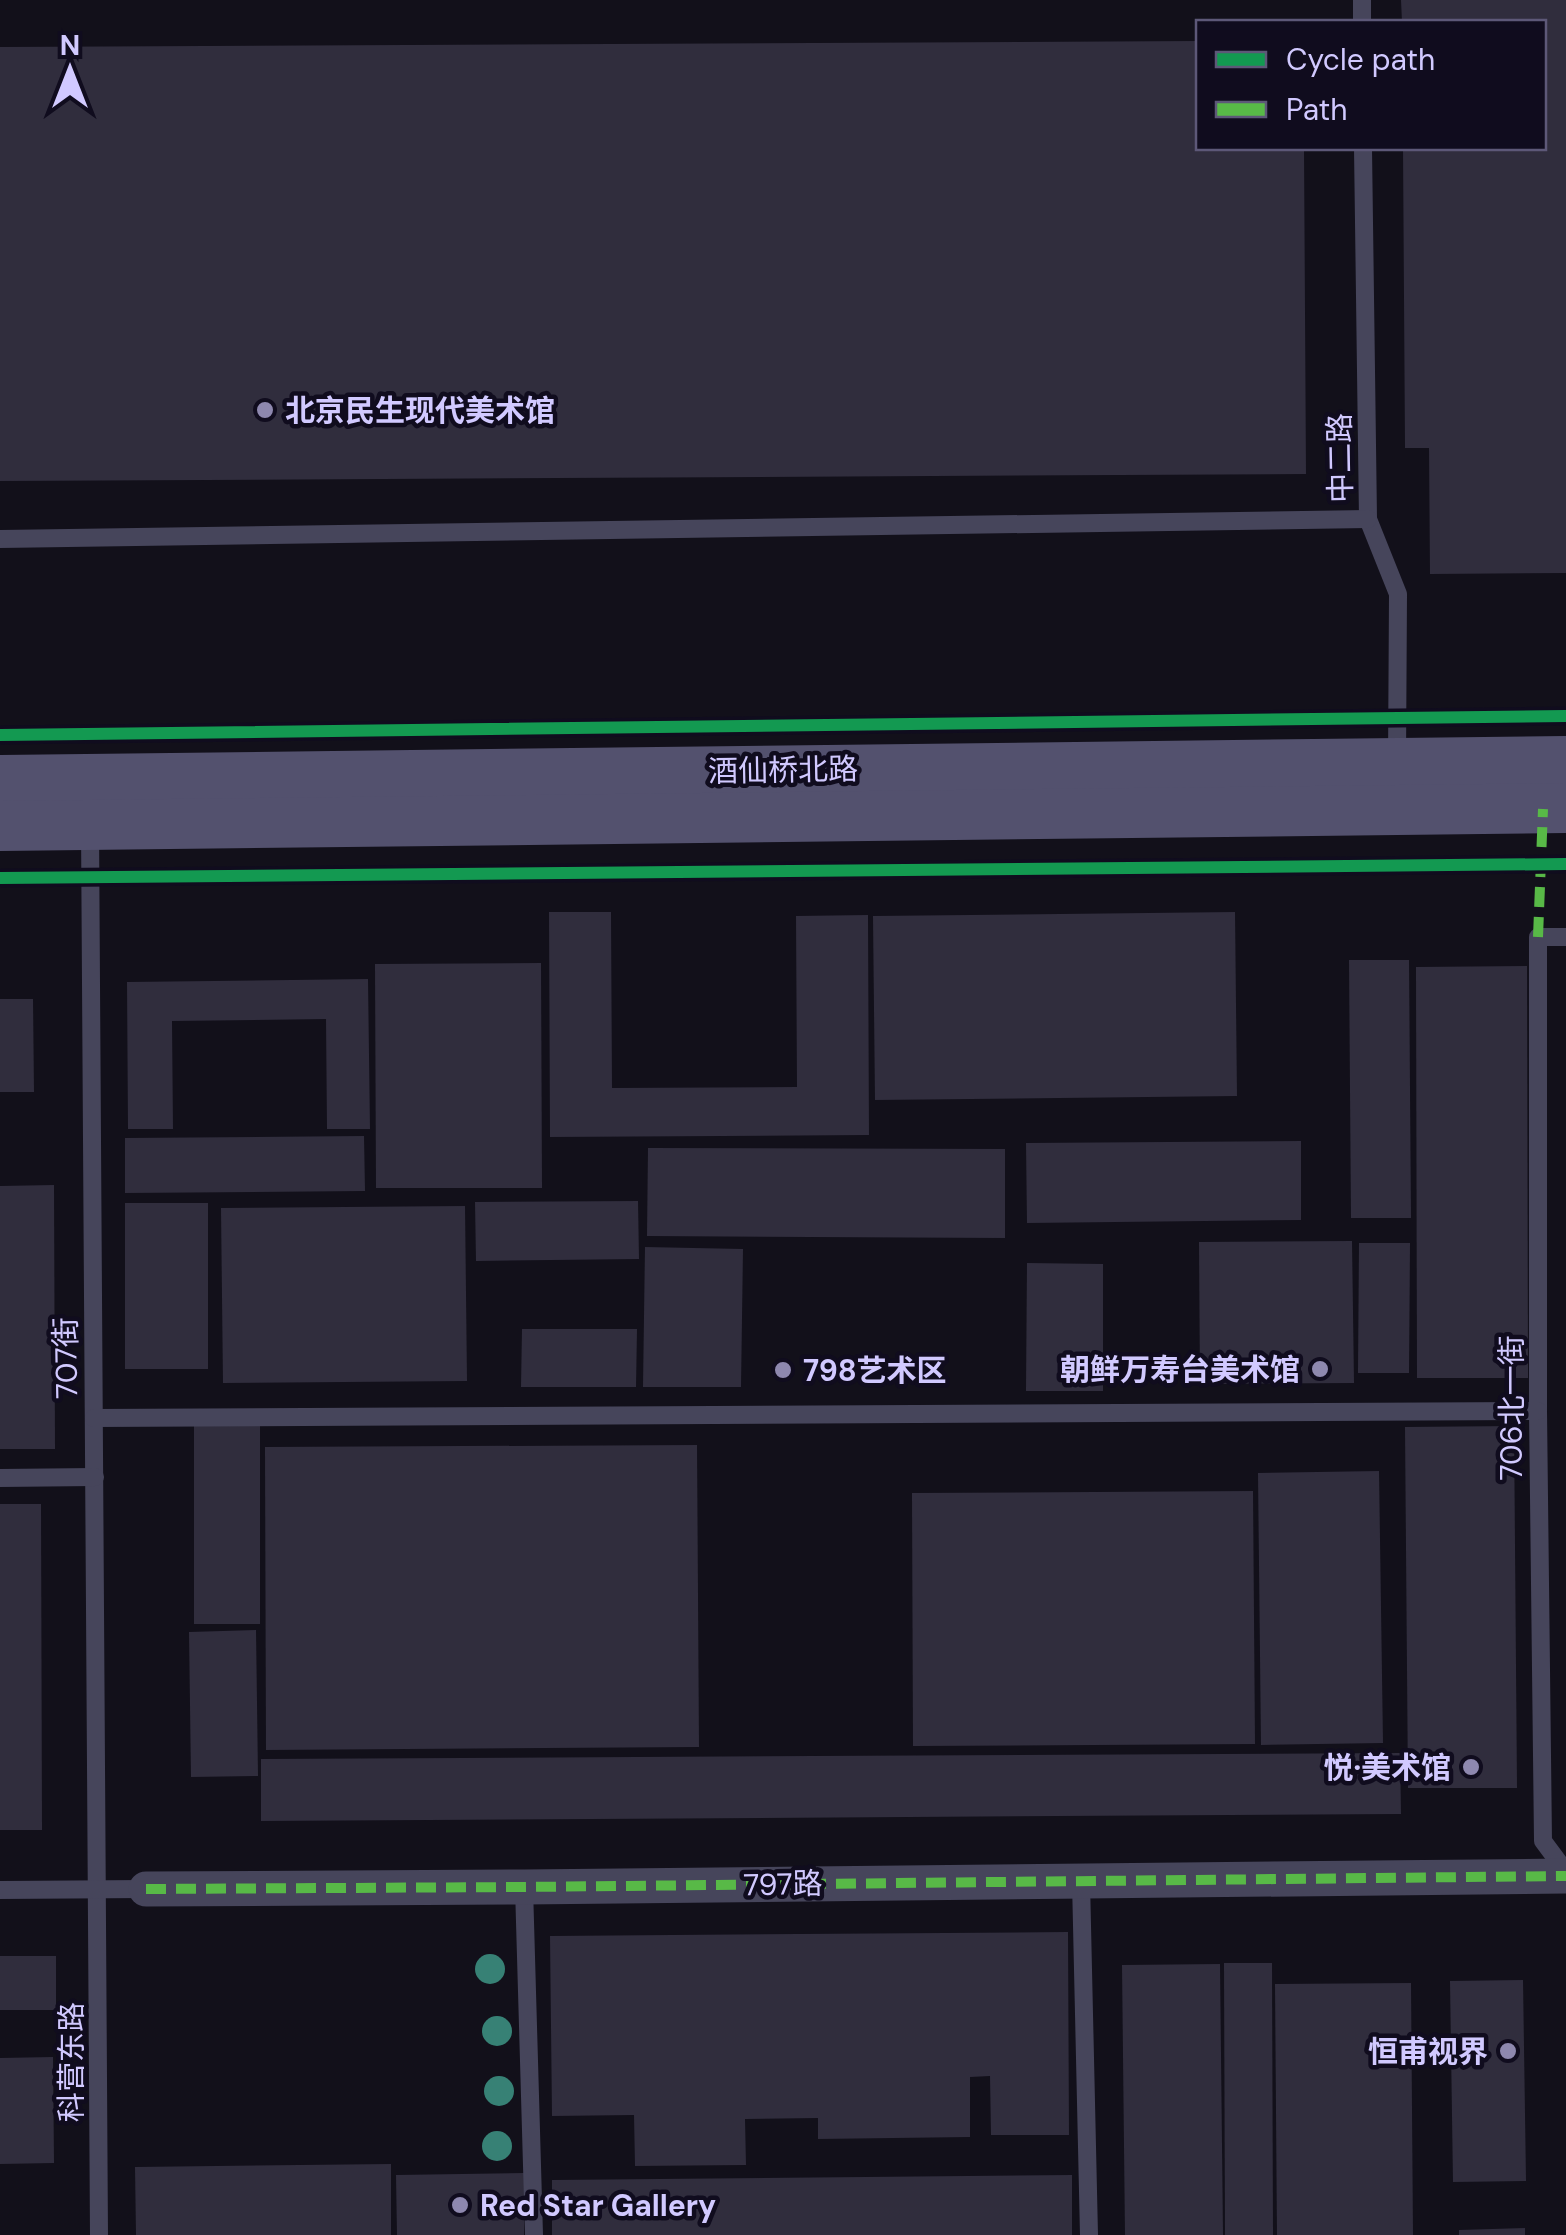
<svg xmlns="http://www.w3.org/2000/svg" width="1566" height="2235" font-family="'DM Sans','Noto Sans SC',sans-serif">
<rect width="100%" height="100%" fill="#12101a"/>
<!-- building -->
<g fill="#302d3d">
<path d="M1401,0H1566V573L1430,574L1429,448H1405L1403,148H1544V22H1402Z"/>
<path d="M1198,41V148H1304L1306,474L0,481V47Z"/>
<path d="M549,912H611L612,1088L797,1087L796,916L868,915L869,1135L550,1137Z"/>
<path d="M1235,912L1237,1096L875,1100L873,916Z"/>
<path d="M1349,960H1409L1411,1218H1351Z"/>
<path d="M541,963L542,1188H376L375,964Z"/>
<path d="M1527,966L1528,1378H1417L1416,967Z"/>
<path d="M368,979L370,1129H327L326,1019L172,1021L173,1129H128L127,982Z"/>
<path d="M0,999H33L34,1092H0Z"/>
<path d="M364,1136L365,1191L125,1193V1138Z"/>
<path d="M1301,1141V1220L1027,1223L1026,1143Z"/>
<path d="M648,1148L1005,1149V1238L647,1236Z"/>
<path d="M54,1185L55,1449H0V1186Z"/>
<path d="M638,1201L639,1259L476,1261L475,1202Z"/>
<rect x="125" y="1203" width="83" height="166"/>
<path d="M465,1206L467,1381L223,1383L221,1208Z"/>
<path d="M1352,1241L1354,1383L1200,1384L1199,1242Z"/>
<path d="M1359,1243H1410L1409,1373H1358Z"/>
<path d="M645,1247L743,1249L741,1387H643Z"/>
<path d="M1027,1263L1103,1264V1391H1026Z"/>
<path d="M522,1329H637L636,1387H521Z"/>
<rect x="194" y="1424" width="66" height="200"/>
<path d="M1514,1426L1517,1788H1408L1405,1427Z"/>
<path d="M697,1445L699,1747L266,1750L265,1447Z"/>
<path d="M1379,1471L1383,1743L1261,1745L1258,1473Z"/>
<path d="M1253,1491L1255,1744L913,1746L912,1493Z"/>
<path d="M0,1504H41L42,1830H0Z"/>
<path d="M256,1630L258,1776L191,1777L189,1632Z"/>
<path d="M1400,1753L1401,1814L261,1821V1759Z"/>
<path d="M1068,1932L1069,2135H991L990,2076L970,2077V2137L818,2139V2118L745,2119L746,2165L635,2166L634,2115L552,2116L550,1936Z"/>
<rect x="0" y="1956" width="56" height="54"/>
<path d="M1224,1963H1272L1273,2235H1225Z"/>
<path d="M1220,1964L1223,2235H1125L1122,1965Z"/>
<path d="M1523,1980L1526,2181L1453,2182L1450,1981Z"/>
<path d="M1411,1983L1413,2235H1277L1275,1984Z"/>
<path d="M53,2057L54,2163L0,2164V2058Z"/>
<path d="M391,2164V2235H136L135,2167Z"/>
<path d="M524,2173V2235H397L396,2175Z"/>
<path d="M1072,2175V2235H552V2180Z"/>
<path d="M1525,2228V2235H1459V2230Z"/>
</g>
<g fill="none" stroke-linecap="round" stroke-linejoin="round">
<!-- lane -->
<g stroke="#46455b" stroke-width="18">
<path d="M1362,0V22"/>
<path d="M1363,148L1368,519L1398,594L1397,762"/>
<path d="M0,539L1368,519"/>
<path d="M90,826L99,2235"/>
<path d="M1566,937H1538V1411L1543,1841L1566,1872"/>
<path d="M94,1418L1538,1411"/>
<path d="M0,1478L95,1477"/>
<path d="M1081,1881L1089,2235"/>
<path d="M524,1887L534,2235"/>
<path d="M0,1890L146,1889"/>
</g>
<!-- street -->
<path stroke="#46455b" stroke-width="35" d="M146,1889L524,1887L1566,1876"/>
<!-- secondary -->
<g stroke="#53516e" stroke-width="50">
<path d="M0,780L1566,761"/>
<path d="M0,826L1566,808"/>
</g>
<!-- quiet -->
<g stroke="#58b947" stroke-width="10" stroke-dasharray="20 10" stroke-linecap="butt">
<path d="M1538,937L1543,809"/>
<path d="M146,1889L524,1887L1566,1876"/>
</g>
<!-- cycleway casing -->
<g stroke="#100c1e" stroke-width="19">
<g id="cycleway">
<path d="M0,735L1566,716"/>
<path d="M0,878L1566,864"/>
</g>
</g>
<!-- cycleway -->
<use href="#cycleway" stroke="#139951" stroke-width="12"/>
</g>
<!-- trees -->
<g fill="#378175">
<circle cx="490" cy="1969" r="15"/>
<circle cx="497" cy="2031" r="15"/>
<circle cx="499" cy="2091" r="15"/>
<circle cx="497" cy="2146" r="15"/>
</g>
<!-- markers -->
<g fill="#8e88af" stroke="#100c1e" stroke-width="4">
<circle cx="265" cy="410" r="10"/>
<circle cx="1320" cy="1369" r="10"/>
<circle cx="783" cy="1370" r="10"/>
<circle cx="1471" cy="1767" r="10"/>
<circle cx="1508" cy="2051" r="10"/>
<circle cx="460" cy="2205" r="10"/>
</g>
<g text-anchor="middle" dominant-baseline="central" stroke-width="9" stroke-linejoin="round" paint-order="stroke">
<!-- poi labels -->
<g font-size="30" font-weight="bold" fill="#d1c9ff" stroke="#100c1e" text-anchor="start">
<text x="285" y="410">北京民生现代美术馆</text>
<text x="1300" y="1369" text-anchor="end">朝鲜万寿台美术馆</text>
<text x="803" y="1370">798艺术区</text>
<text x="1451" y="1767" text-anchor="end">悦·美术馆</text>
<text x="1488" y="2051" text-anchor="end">恒甫视界</text>
<text x="480" y="2205">Red Star Gallery</text>
</g>
<!-- street labels -->
<g font-size="30" fill="#d1c9ff" stroke="#100c1e">
<text transform="translate(1340 458) rotate(-91)">中二路</text>
<text transform="translate(783 770) rotate(-1)">酒仙桥北路</text>
<text transform="translate(66 1358) rotate(-91)">707街</text>
<text transform="translate(1511 1408) rotate(-90)">706北一街</text>
<text transform="translate(783 1884) rotate(-1)">797路</text>
<text transform="translate(71 2062) rotate(-90)">科营东路</text>
</g>
</g>
<!-- legend -->
<rect x="1196" y="20" width="350" height="130" fill="#100c1e" stroke="#5d5878" stroke-width="2.5"/>
<rect x="1216" y="52" width="50" height="15" fill="#139951" stroke="#5d5878" stroke-width="2.5"/>
<text x="1286" y="70" font-size="30" fill="#d1c9ff">Cycle path</text>
<rect x="1216" y="102" width="50" height="15" fill="#58b947" stroke="#5d5878" stroke-width="2.5"/>
<text x="1286" y="120" font-size="30" fill="#d1c9ff">Path</text>
<!-- north arrow -->
<g transform="translate(70 70)" stroke="#100c1e" stroke-width="8" paint-order="stroke">
<path d="M0-8L18 38L0 25L-18 38Z" fill="#d1c9ff"/>
<text y="-15" font-size="28" font-weight="bold" text-anchor="middle" fill="#d1c9ff">N</text>
</g>
</svg>
